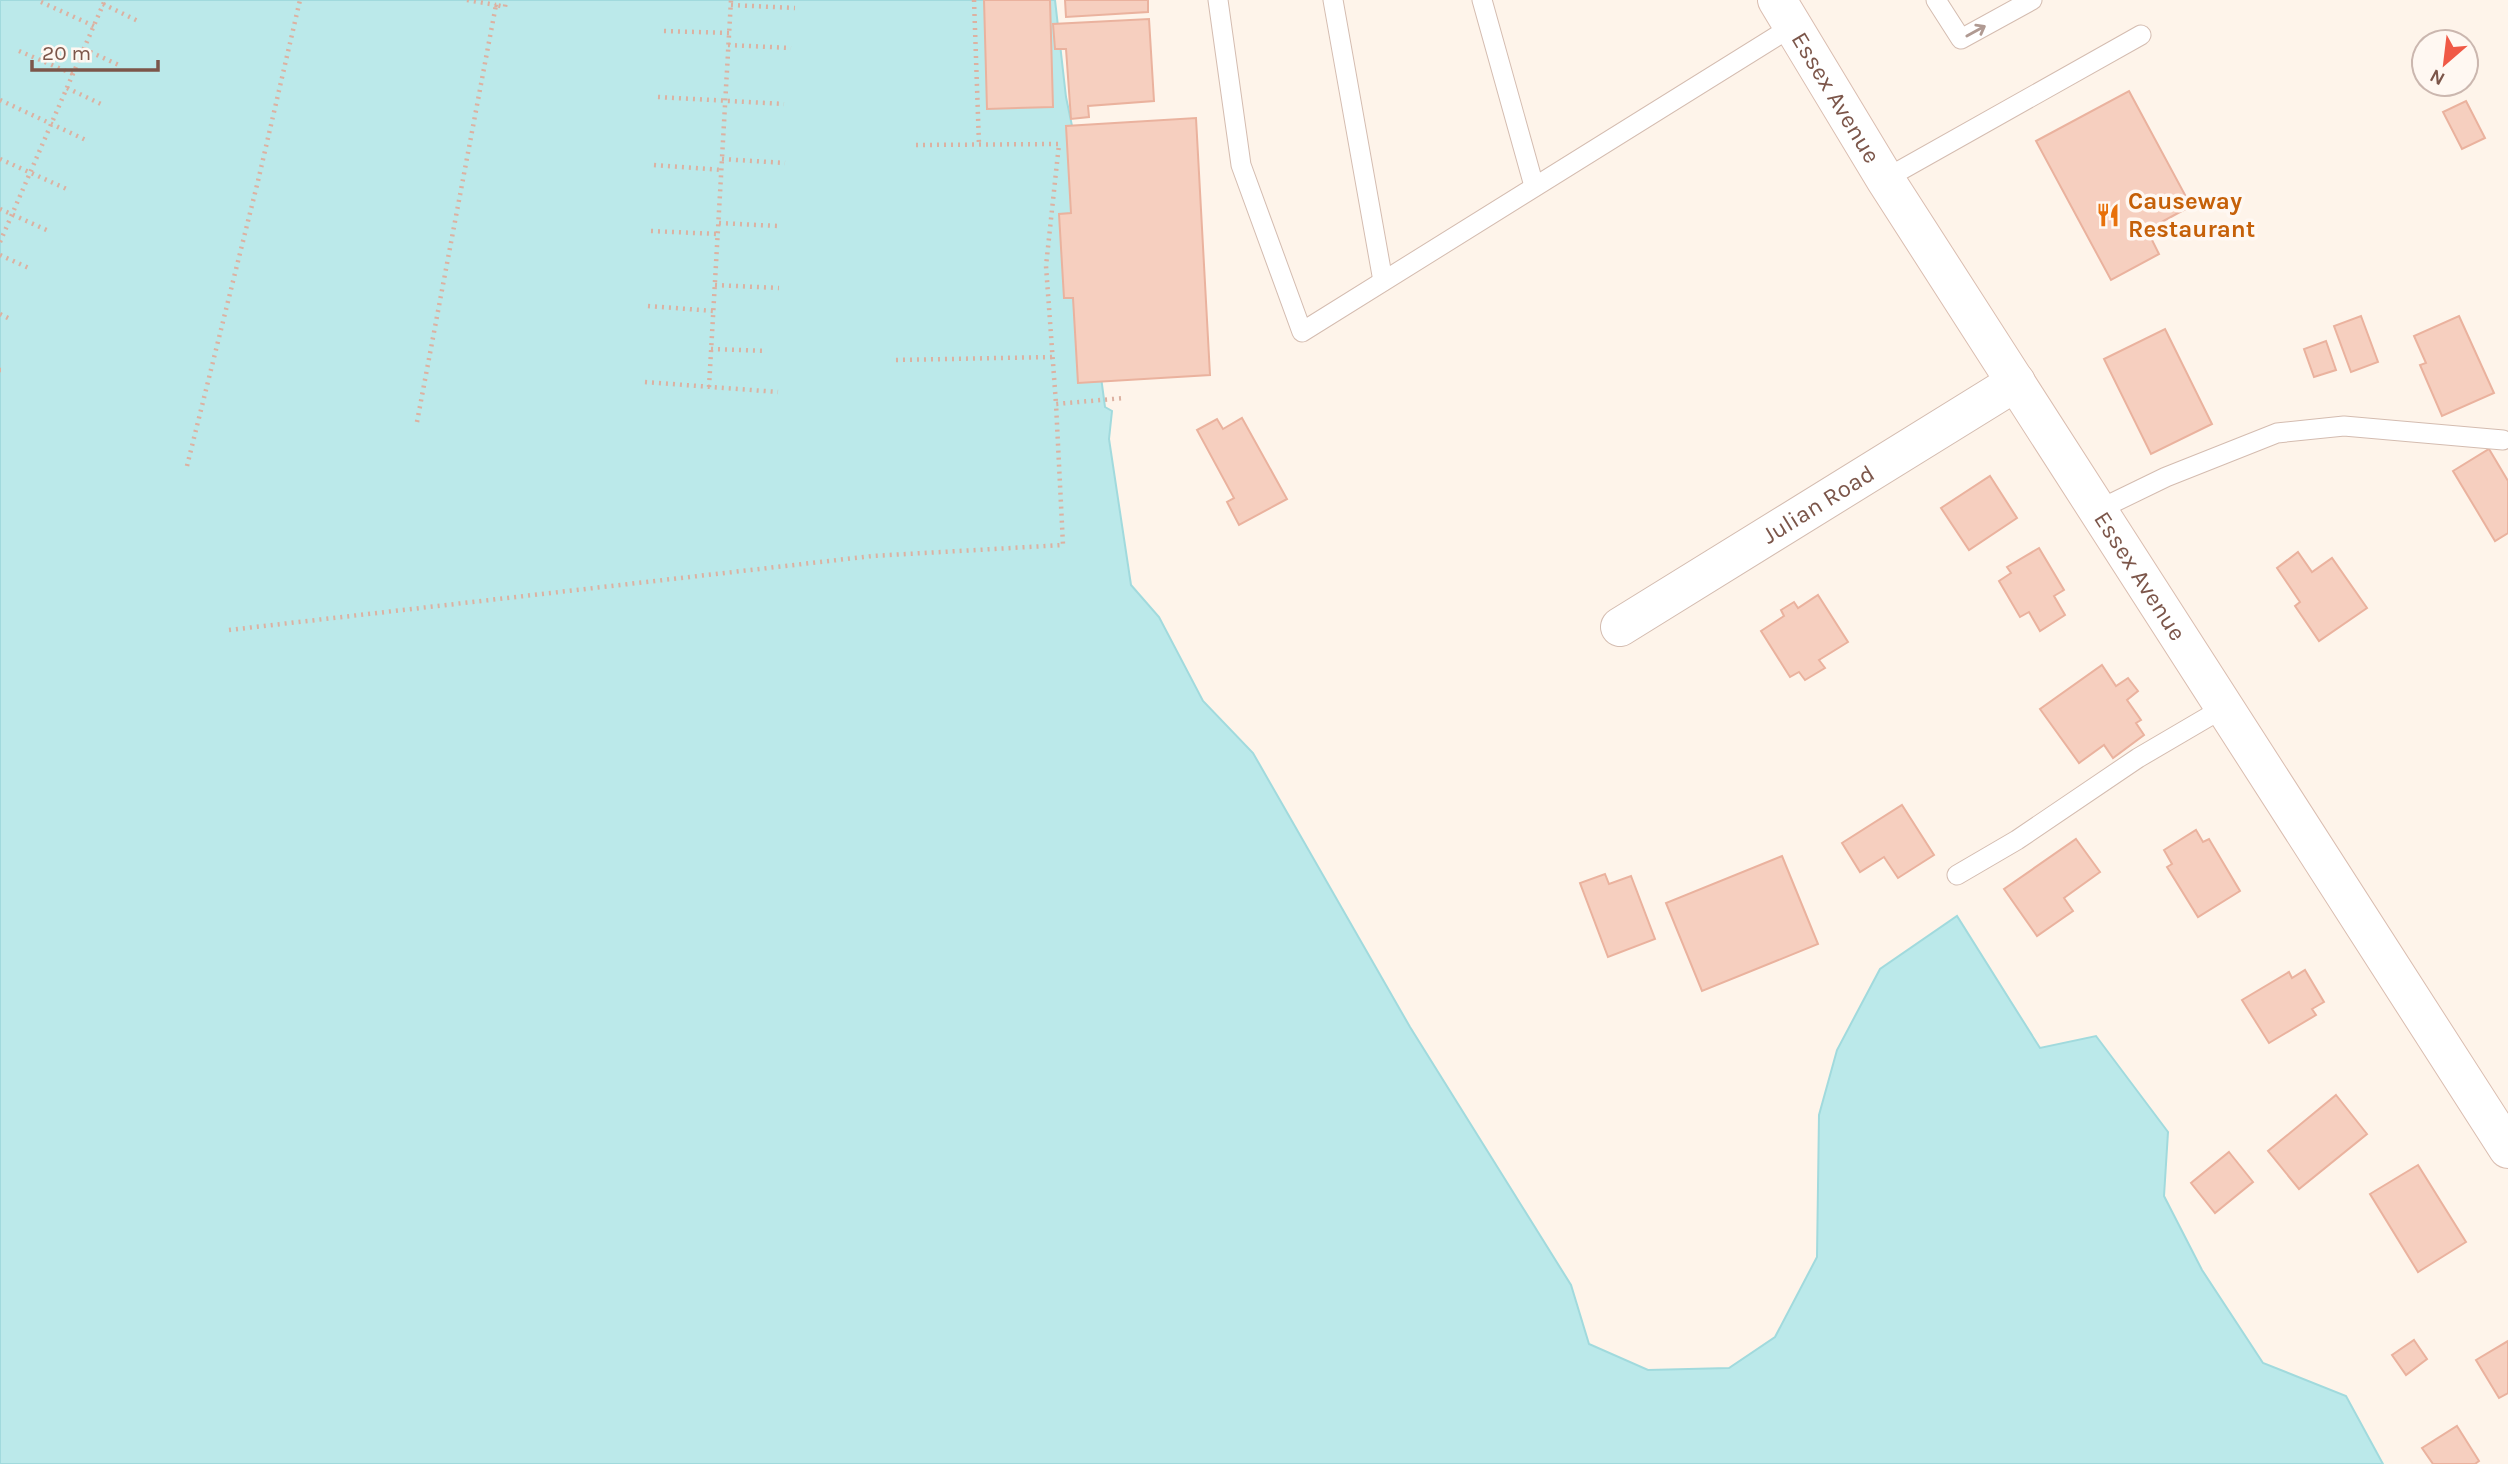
<svg xmlns="http://www.w3.org/2000/svg" width="2508" height="1464" font-family="Karla,sans-serif">
<rect width="100%" height="100%" fill="#fef4ea"/>
<!-- water -->
<path fill="#bbe9ea" stroke="#a1dadd" stroke-width="2" d="M0,0H1055L1066,97L1109,304L1092,310L1105,407L1112,411L1109,439L1131,585L1159,617L1203,701L1253,753L1410,1027L1571,1285L1589,1344L1648,1370L1729,1368L1775,1337L1817,1257L1819,1115L1837,1050L1880,969L1957,916L2040,1048L2096,1036L2168,1132L2164,1196L2202,1270L2263,1363L2346,1396L2383,1464H0Z"/>
<!-- building -->
<g fill="#f6cfbf" stroke="#eab29e" stroke-width="2">
<path d="M984,0H1050L1053,107L987,109Z"/>
<path d="M1065,0H1148V12L1066,17Z"/>
<path d="M1149,19L1154,101L1088,106L1089,117L1071,119L1066,49H1055L1053,24Z"/>
<path d="M2129,91L2191,206L2147,230L2159,254L2111,280L2036,141Z"/>
<path d="M2466,101L2485,138L2462,149L2443,112Z"/>
<path d="M1196,118L1210,375L1078,383L1073,298H1064L1059,214L1071,213L1066,126Z"/>
<path d="M2361,316L2378,362L2351,372L2334,326Z"/>
<path d="M2459,316L2494,393L2442,416L2420,365L2426,363L2414,336Z"/>
<path d="M2165,329L2212,424L2151,454L2104,359Z"/>
<path d="M2326,341L2336,370L2314,377L2304,349Z"/>
<path d="M1242,418L1287,499L1239,525L1227,502L1234,498L1197,430L1217,419L1223,429Z"/>
<path d="M2489,449L2508,481V533L2495,541L2453,471Z"/>
<path d="M1990,476L2017,518L1969,550L1941,508Z"/>
<path d="M2039,548L2064,590L2054,596L2065,615L2040,631L2029,612L2020,617L1999,581L2011,573L2007,567Z"/>
<path d="M2298,552L2312,572L2332,558L2367,608L2319,641L2295,606L2300,602L2277,568Z"/>
<path d="M1818,595L1848,642L1819,660L1825,668L1805,680L1799,672L1790,677L1761,631L1784,616L1781,610L1794,602L1798,608Z"/>
<path d="M2102,665L2116,686L2128,678L2138,691L2127,700L2141,720L2136,723L2144,735L2113,758L2104,745L2079,763L2040,709Z"/>
<path d="M1902,805L1934,855L1898,878L1884,857L1860,872L1842,843Z"/>
<path d="M2196,830L2203,842L2209,839L2240,891L2198,917L2167,867L2172,864L2164,850Z"/>
<path d="M2076,839L2100,872L2064,898L2073,911L2037,936L2004,889Z"/>
<path d="M1782,856L1818,944L1702,991L1666,903Z"/>
<path d="M1605,874L1609,884L1631,876L1655,939L1608,957L1580,883Z"/>
<path d="M2305,970L2324,1002L2312,1009L2316,1015L2269,1043L2242,1000L2289,972L2292,978Z"/>
<path d="M2336,1095L2367,1134L2299,1189L2268,1151Z"/>
<path d="M2229,1152L2253,1182L2215,1213L2191,1183Z"/>
<path d="M2418,1165L2466,1242L2418,1272L2370,1194Z"/>
<path d="M2414,1340L2427,1359L2406,1375L2392,1355Z"/>
<path d="M2508,1341V1393L2499,1398L2476,1360Z"/>
<path d="M2457,1426L2479,1461L2475,1464H2433L2422,1448Z"/>
</g>
<g fill="none" stroke-linecap="round" stroke-linejoin="round">
<!-- lane casing -->
<g stroke="#d4bcb0" stroke-width="21">
<g id="lane">
<path d="M1218,0L1241,165L1302,332L1793,26"/>
<path d="M1333,0L1383,281"/>
<path d="M1482,0L1534,186"/>
<path d="M1936,0L1961,39L2032,0"/>
<path d="M1885,179L2141,35"/>
<path d="M2098,510L2166,477L2277,433L2344,426L2503,440"/>
<path d="M1957,875L2017,840L2138,758L2225,707"/>
</g>
</g>
<!-- street casing -->
<g stroke="#d4bcb0" stroke-width="40">
<g id="street">
<path id="s1" d="M1620,627L2016,382"/>
</g>
</g>
<!-- secondary casing -->
<g stroke="#dabdb0" stroke-width="40">
<g id="secondary">
<path id="s2" d="M1777,0L1885,179L2508,1149"/>
</g>
</g>
<!-- path -->
<g stroke="#dcb1a1" stroke-width="4.5" stroke-dasharray="2 5" stroke-linecap="butt">
<path d="M467,0L496,5L497,0"/>
<path d="M974,0L979,145"/>
<path d="M41,2L94,26"/>
<path d="M103,4L140,22"/>
<path d="M731,5L795,8"/>
<path d="M664,31L729,33"/>
<path d="M728,45L791,48"/>
<path d="M84,49L121,66"/>
<path d="M19,51L73,74"/>
<path d="M67,88L103,105"/>
<path d="M658,97L784,104"/>
<path d="M0,100L88,141"/>
<path d="M916,145L1059,144L1046,266L1056,404"/>
<path d="M0,159L69,190"/>
<path d="M722,159L785,163"/>
<path d="M654,165L722,170"/>
<path d="M0,209L51,232"/>
<path d="M719,223L778,226"/>
<path d="M651,231L718,234"/>
<path d="M0,242L105,0"/>
<path d="M0,255L31,269"/>
<path d="M715,285L779,288"/>
<path d="M648,306L714,311"/>
<path d="M0,314L12,320"/>
<path d="M711,349L766,351"/>
<path d="M896,360L1052,357"/>
<path d="M0,370H1"/>
<path d="M645,382L778,392"/>
<path d="M709,387L731,0"/>
<path d="M417,422L496,5L505,7L506,0"/>
<path d="M187,466L258,181L300,0"/>
<path d="M229,630L872,556L1063,545L1056,404L1124,398"/>
</g>
<!-- lane -->
<use href="#lane" stroke="#fff" stroke-width="19"/>
<!-- street -->
<use href="#street" stroke="#fff" stroke-width="38"/>
<!-- secondary -->
<use href="#secondary" stroke="#fff" stroke-width="38"/>
</g>
<!-- one-way arrows -->
<defs><path id="oneway-shaft" d="M-6 0H5M1.5-3L5.5 0L1.5 3" fill="none" stroke-width="1.6" stroke-linecap="round" stroke-linejoin="round" transform="scale(1.75)"/></defs>
<use stroke="#b09a92" href="#oneway-shaft" transform="translate(1976 31) rotate(-29)"/>
<!-- icons -->
<defs>
<g id="restaurant-bare" transform="scale(1.89)"><path d="M-5-6h1v4h1v-4h1v4h1v-4h1v5L-1.5 .5V6h-2V.5L-5-1ZM5-6V6H3V1.5H1.5Q1.5-4 5-6Z" fill="#e8710a" stroke="#fff8f2" stroke-width="2.5" paint-order="stroke"/></g>
</defs>
<g fill-rule="evenodd">
<use href="#restaurant-bare" x="2108" y="215"/>
</g>
<g text-anchor="middle" dominant-baseline="central" stroke-width="7" stroke-linejoin="round" paint-order="stroke">
<!-- street labels -->
<g font-size="24" fill="#7c564a" stroke="#fff8f2">
<text stroke="none"><textPath href="#s2" startOffset="114">Essex Avenue</textPath></text>
<text stroke="none"><textPath href="#s1" startOffset="233">Julian Road</textPath></text>
<text stroke="none"><textPath href="#s2" startOffset="681">Essex Avenue</textPath></text>
</g>
<!-- food labels -->
<g font-size="24" font-weight="bold" fill="#c56008" stroke="#fff8f2" text-anchor="start">
<text x="2128" y="201">Causeway<tspan x="2128" dy="28">Restaurant</tspan></text>
</g>
</g>
<!-- north arrow -->
<g transform="translate(2445 63) rotate(208)"><circle r="33" fill="#fff8f2" stroke="#cbb7af" stroke-width="2"/>
<path d="M0-5L12 26L0 18L-12 26Z" fill="#f05946"/>
<text y="-10" font-size="19" font-weight="bold" text-anchor="middle" fill="#7c564a">N</text>
</g>
<!-- scale -->
<path d="M32 60v10h126v-10" fill="none" stroke="#7c564a" stroke-width="3.5"/>
<text x="42" y="60" font-size="21" fill="#7c564a" stroke="#fff8f2" stroke-width="5" paint-order="stroke">20 m</text>
</svg>
